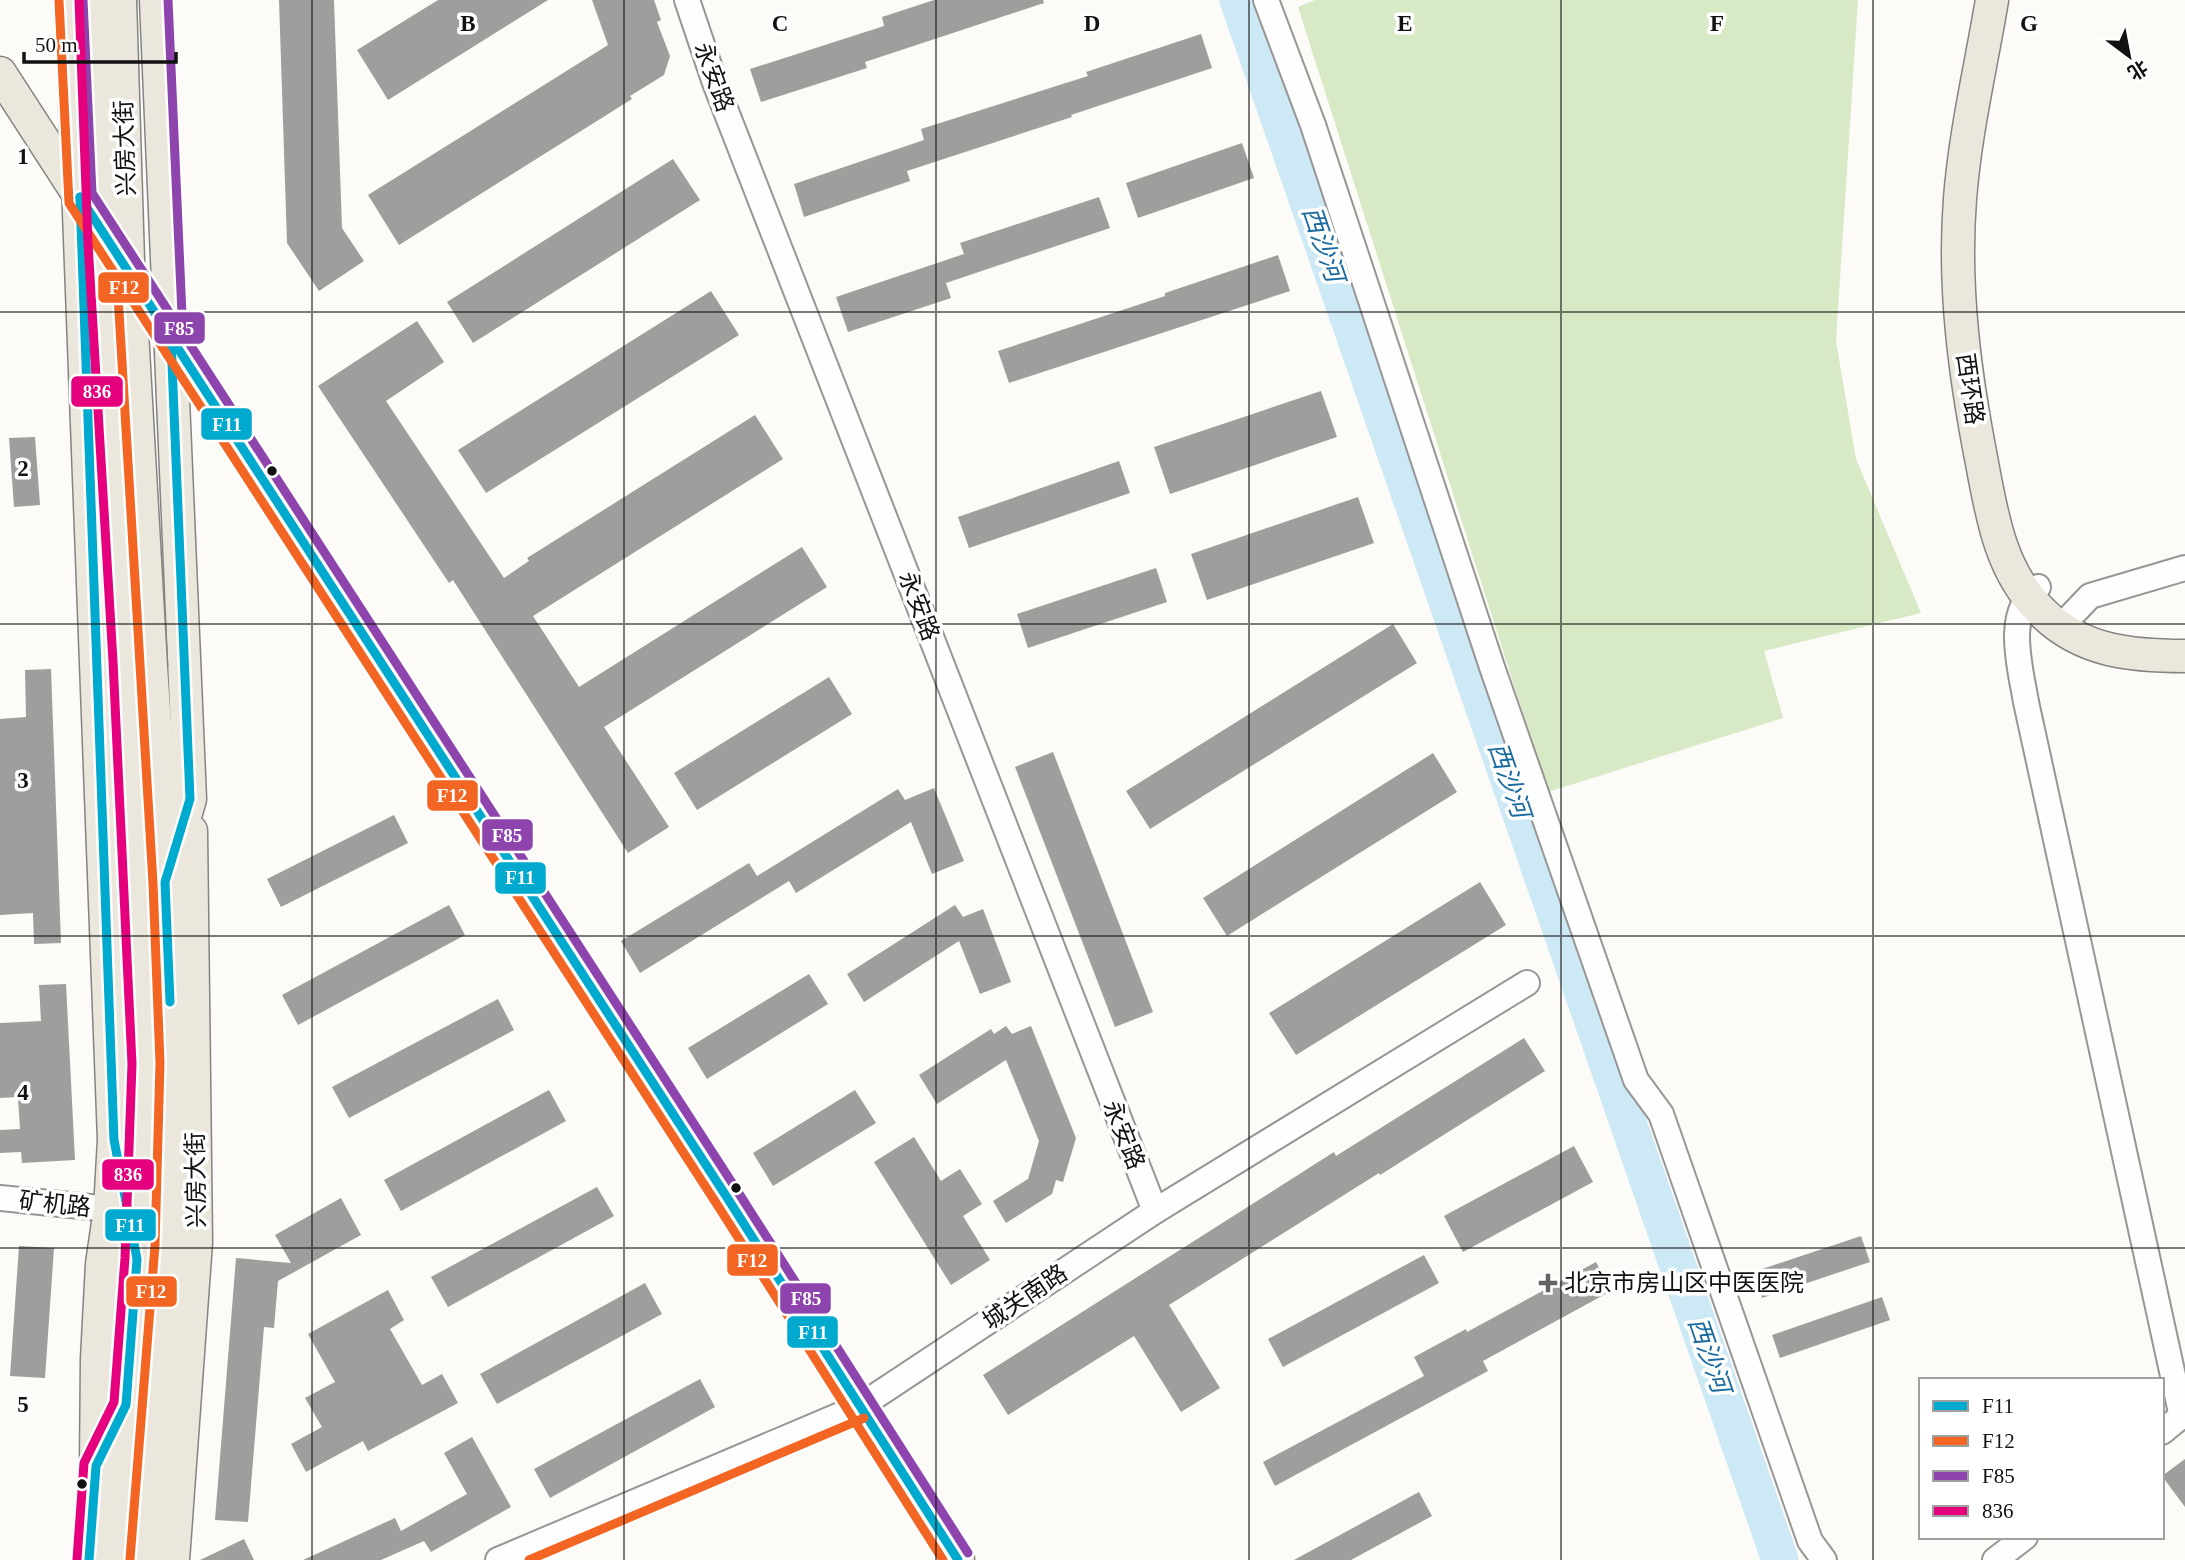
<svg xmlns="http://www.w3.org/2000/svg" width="2185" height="1560" font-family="'Times New Roman','Noto Sans SC',serif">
<rect width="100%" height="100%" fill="#fcfbf7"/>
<!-- forest -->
<path fill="#d8e9c6" d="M1315,0H1858L1836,341L1856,459L1921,613L1764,651L1783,718L1548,792L1298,7Z"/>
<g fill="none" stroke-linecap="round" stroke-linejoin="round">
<!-- river -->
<path stroke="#cee9f6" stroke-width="37" d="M1238,0L1780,1560"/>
</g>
<!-- building -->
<g fill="#a09e9c">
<path d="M279,0H334L342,228L364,261L319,291L287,243Z"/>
<path d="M438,0H548L388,100L357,50Z"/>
<path d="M592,0H654L661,20L657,22L670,56L664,75L630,96L632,99L399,245L368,195L608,45Z"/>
<path d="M934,0H1043L1044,3L865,62L867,68L761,102L750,69L884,26L882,17Z"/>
<path d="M1201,34L1212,68L1071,115L1072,117L907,171L910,181L804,217L794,184L924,140L921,129L1088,76L1086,72Z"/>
<path d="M1242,143L1254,178L1138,218L1126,183Z"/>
<path d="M673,159L700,200L473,343L447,302Z"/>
<path d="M1099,197L1110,228L946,283L951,298L848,332L836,297L964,254L960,243Z"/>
<path d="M1278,255L1290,291L1009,383L998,351L1165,296V293Z"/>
<path d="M711,291L739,335L486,493L458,450Z"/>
<path d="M417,321L444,362L386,401L504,578L529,561L527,558L755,415L783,459L533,616L579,687L802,547L827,587L604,727L669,827L628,853L453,580L449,583L318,386Z"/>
<path d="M1321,391L1337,437L1170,494L1154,447Z"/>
<path d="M35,437L40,505L14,507L9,438Z"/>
<path d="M1119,461L1130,493L969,548L958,517Z"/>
<path d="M1358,497L1374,543L1207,600L1191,554Z"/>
<path d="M1156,568L1167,602L1028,648L1017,614Z"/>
<path d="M1393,624L1417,663L1150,829L1126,791Z"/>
<path d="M51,669L61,943L34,944L33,913L0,915V719L26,717L25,670Z"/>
<path d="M829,677L852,714L697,810L674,773Z"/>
<path d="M1053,752L1153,1012L1115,1027L1015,767Z"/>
<path d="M1433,753L1457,792L1227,936L1203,898Z"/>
<path d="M934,788L964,861L932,874L911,822L796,893L789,881L640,973L621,941L749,863L757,876L898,789L905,800Z"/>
<path d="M394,815L408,843L281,907L267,879Z"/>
<path d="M1480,882L1506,925L1296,1055L1269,1013Z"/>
<path d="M449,905L465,935L298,1025L282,995Z"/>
<path d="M955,905L963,917L983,909L1011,982L980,994L959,941L864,1002L847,974Z"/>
<path d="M809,974L828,1004L707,1079L688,1048Z"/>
<path d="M66,984L75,1160L22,1163L21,1152L0,1153V1130L20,1129L18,1097L0,1098V1023L41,1021L39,985Z"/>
<path d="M498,999L514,1030L349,1118L332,1087Z"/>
<path d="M1006,1026L1012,1034L1031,1026L1076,1138L1063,1182L1056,1180L1052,1194L1006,1223L993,1201L1028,1179L1039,1141L1006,1060L937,1104L919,1075L991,1029L994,1034Z"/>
<path d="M1524,1038L1545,1071L1380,1175L1379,1173L1169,1305L1220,1388L1181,1412L1134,1336L1008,1415L983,1375L1334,1152L1336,1156Z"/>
<path d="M549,1090L566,1121L401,1211L384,1180Z"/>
<path d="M855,1090L876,1123L773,1186L753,1153Z"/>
<path d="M914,1137L941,1181L960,1169L982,1204L963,1216L990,1260L951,1285L874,1162Z"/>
<path d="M1574,1146L1593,1182L1463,1252L1444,1216Z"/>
<path d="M597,1187L614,1216L448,1307L431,1277Z"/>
<path d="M341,1198L361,1235L278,1281L274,1328L264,1327L248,1522L215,1520L236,1258L291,1263L275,1235Z"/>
<path d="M1861,1236L1870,1262L1762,1298L1753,1272Z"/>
<path d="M19,1246L54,1248L45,1378L10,1376Z"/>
<path d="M1424,1255L1439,1283L1283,1367L1268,1339Z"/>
<path d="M1596,1262L1611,1291L1483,1361L1488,1371L1275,1486L1263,1462L1424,1376L1414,1357L1466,1329L1467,1332Z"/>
<path d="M645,1283L662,1314L497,1404L480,1374Z"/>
<path d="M388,1290L404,1320L390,1329L422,1385L442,1374L458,1403L368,1451L363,1441L306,1472L291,1444L322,1427L305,1398L335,1382L308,1334Z"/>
<path d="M1882,1297L1890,1320L1780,1358L1772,1335Z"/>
<path d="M700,1379L715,1407L550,1498L534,1469Z"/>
<path d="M472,1437L511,1507L431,1552L424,1541L381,1560H303L395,1518L401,1531L467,1494L444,1453Z"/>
<path d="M2185,1459V1507L2162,1476Z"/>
<path d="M1419,1492L1432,1516L1351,1560H1294Z"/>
<path d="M244,1539L254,1560H200Z"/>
</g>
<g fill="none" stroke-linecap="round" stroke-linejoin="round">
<!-- minor casing -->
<g stroke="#979695" stroke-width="28">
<g id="minor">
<path d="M687,0L715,83L1155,1211"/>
<path d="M1266,0L1313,125L1492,667L1636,1080L1661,1114L1810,1541L1824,1560"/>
<path d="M2038,587C2004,613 2020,666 2026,702L2182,1417L2185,1414"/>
<path d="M2070,617L2090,596L2185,568"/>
<path d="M0,1198L110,1209"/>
<path d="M2162,1432L2185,1413"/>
<path d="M498,1560L859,1407L1155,1211L1527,983"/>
<path d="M1995,1560L2025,1537"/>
</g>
</g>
<!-- major casing -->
<g stroke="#848482" stroke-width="35">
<g id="major">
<path d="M71,0L114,1140L110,1209L102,1264L97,1359L96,1466L89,1560"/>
<path d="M156,0L190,799L171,864"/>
<path d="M1992,0C1981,66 1965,133 1960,199C1953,288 1965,376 1982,463C1992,517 2001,573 2042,612C2082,652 2132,656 2185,656"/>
<path d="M0,73L728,1199L958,1560"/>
<path d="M114,1560L137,1259L144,1064L125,660"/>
<path d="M142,1560C156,1395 173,1229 172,1063C171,931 160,799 151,667"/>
<path d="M173,1560L196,1242L191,831"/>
</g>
</g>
<!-- minor -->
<use href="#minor" stroke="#fffefe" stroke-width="24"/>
<!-- major -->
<use href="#major" stroke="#ece7dc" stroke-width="32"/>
<!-- major-bridge casing -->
<g stroke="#848482" stroke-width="35" stroke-linecap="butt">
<g id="major-bridge">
<path d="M91,0L100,242L125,660"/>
<path d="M120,0L128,261L151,667"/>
</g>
</g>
<!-- major-bridge -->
<use href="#major-bridge" stroke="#ece7dc" stroke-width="32"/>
<!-- bus-1 casing -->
<g stroke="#fff" stroke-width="14">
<g id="bus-1">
<path d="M80,197L728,1199L958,1560"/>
<path d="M80,197L114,1140L137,1259L126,1405L96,1466L89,1560"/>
<path d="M170,1002L165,882L190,799L171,339"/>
</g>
</g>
<!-- bus-2 casing -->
<g stroke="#fff" stroke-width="14">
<g id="bus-2">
<path d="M59,1L69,203L718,1206L943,1560"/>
<path d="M117,278L153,883L160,1063L155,1245L130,1559"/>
<path d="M529,1560L864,1418"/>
</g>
</g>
<!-- bus-3 casing -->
<g stroke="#fff" stroke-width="14">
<g id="bus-3">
<path d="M83,0L92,193L738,1192L968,1553"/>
<path d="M168,0L183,337"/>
</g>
</g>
<!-- bus-4 casing -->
<g stroke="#fff" stroke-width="14">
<path id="bus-4" d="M77,1559L84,1463L114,1402L125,1258L132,1064L113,661L88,243L79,0"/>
</g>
<!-- bus-1 -->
<use href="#bus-1" stroke="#00a9ce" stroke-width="9"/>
<!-- bus-2 -->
<use href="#bus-2" stroke="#f26522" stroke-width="9"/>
<!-- bus-3 -->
<use href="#bus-3" stroke="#8e44ad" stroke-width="9"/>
<!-- bus-4 -->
<use href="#bus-4" stroke="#e5007d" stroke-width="9"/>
</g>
<!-- grid -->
<path fill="none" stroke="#111" stroke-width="2" stroke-opacity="0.55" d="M312,0V1560M624,0V1560M936,0V1560M1249,0V1560M1561,0V1560M1873,0V1560M0,312H2185M0,624H2185M0,936H2185M0,1248H2185"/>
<!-- markers -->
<g fill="#111" stroke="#fff" stroke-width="2.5">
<circle cx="272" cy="471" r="6"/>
<circle cx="736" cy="1188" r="6"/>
<circle cx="82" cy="1484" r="6"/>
</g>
<path fill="#636362" stroke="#fff" stroke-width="2.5" d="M1544.5 1272.5h7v7h7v7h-7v7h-7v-7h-7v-7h7z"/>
<g text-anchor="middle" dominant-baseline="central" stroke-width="7" stroke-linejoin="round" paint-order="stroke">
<!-- street labels -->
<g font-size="24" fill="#111" stroke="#fff">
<text transform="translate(714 77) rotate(70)">永安路</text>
<text transform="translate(125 148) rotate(-92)">兴房大街</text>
<text transform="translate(1970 389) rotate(82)">西环路</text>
<text transform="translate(919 606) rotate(69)">永安路</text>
<text transform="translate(1124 1135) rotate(68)">永安路</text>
<text transform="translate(196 1180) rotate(-91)">兴房大街</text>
<text transform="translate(55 1204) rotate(6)">矿机路</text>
<text transform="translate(1025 1297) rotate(-34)">城关南路</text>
</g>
<!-- poi labels -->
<g font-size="24" fill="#111" stroke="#fff" text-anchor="start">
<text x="1564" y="1283">北京市房山区中医医院</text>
</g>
<!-- water labels -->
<g font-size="26" font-style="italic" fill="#1c6ca0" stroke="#fff">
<text transform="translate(1323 244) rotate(71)">西沙河</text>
<text transform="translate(1509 780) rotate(71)">西沙河</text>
<text transform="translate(1709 1355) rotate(71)">西沙河</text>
</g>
</g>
<g font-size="23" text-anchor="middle" font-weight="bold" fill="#111" stroke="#fff" stroke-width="7" stroke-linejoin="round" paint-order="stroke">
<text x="468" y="31">B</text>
<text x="780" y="31">C</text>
<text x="1092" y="31">D</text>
<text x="1405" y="31">E</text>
<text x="1717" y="31">F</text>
<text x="2029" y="31">G</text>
<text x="23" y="164">1</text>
<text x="23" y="476">2</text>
<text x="23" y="788">3</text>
<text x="23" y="1100">4</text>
<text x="23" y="1412">5</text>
</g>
<g stroke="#fff" stroke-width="2.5">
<rect x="97" y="271" width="53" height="33" rx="7" fill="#f26522"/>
<rect x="153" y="311" width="53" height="34" rx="7" fill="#8e44ad"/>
<rect x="70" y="375" width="54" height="33" rx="7" fill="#e5007d"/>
<rect x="200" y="407" width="53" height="34" rx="7" fill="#00a9ce"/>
<rect x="426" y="779" width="53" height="33" rx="7" fill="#f26522"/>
<rect x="481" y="818" width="53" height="34" rx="7" fill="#8e44ad"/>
<rect x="494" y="861" width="53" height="34" rx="7" fill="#00a9ce"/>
<rect x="101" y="1158" width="54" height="33" rx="7" fill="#e5007d"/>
<rect x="104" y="1208" width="53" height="34" rx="7" fill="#00a9ce"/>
<rect x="726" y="1243" width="53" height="34" rx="7" fill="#f26522"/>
<rect x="125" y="1275" width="53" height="33" rx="7" fill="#f26522"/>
<rect x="779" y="1282" width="53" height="33" rx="7" fill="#8e44ad"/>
<rect x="786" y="1315" width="53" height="34" rx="7" fill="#00a9ce"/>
</g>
<g font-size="19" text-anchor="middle" font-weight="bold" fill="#fff">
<text x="124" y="294">F12</text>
<text x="179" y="335">F85</text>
<text x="97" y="398">836</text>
<text x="227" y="431">F11</text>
<text x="452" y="802">F12</text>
<text x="507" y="842">F85</text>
<text x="520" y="884">F11</text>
<text x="128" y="1181">836</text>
<text x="130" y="1232">F11</text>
<text x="752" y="1267">F12</text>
<text x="151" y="1298">F12</text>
<text x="806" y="1305">F85</text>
<text x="813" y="1339">F11</text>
</g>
<!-- legend -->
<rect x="1919" y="1378" width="245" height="161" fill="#ffffff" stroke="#a0a0a0" stroke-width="2"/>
<rect x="1933" y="1401" width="35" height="10" fill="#00a9ce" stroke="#a0a0a0" stroke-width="2"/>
<text x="1982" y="1413" font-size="21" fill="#111111">F11</text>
<rect x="1933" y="1436" width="35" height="10" fill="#f26522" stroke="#a0a0a0" stroke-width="2"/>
<text x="1982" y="1448" font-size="21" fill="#111111">F12</text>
<rect x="1933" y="1471" width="35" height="10" fill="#8e44ad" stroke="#a0a0a0" stroke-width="2"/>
<text x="1982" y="1483" font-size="21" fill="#111111">F85</text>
<rect x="1933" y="1506" width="35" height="10" fill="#e5007d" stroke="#a0a0a0" stroke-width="2"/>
<text x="1982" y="1518" font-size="21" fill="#111111">836</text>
<!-- north arrow -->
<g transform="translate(2129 56) rotate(148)" stroke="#ffffff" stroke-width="5" paint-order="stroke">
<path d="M0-5L12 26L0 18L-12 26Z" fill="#111111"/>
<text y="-10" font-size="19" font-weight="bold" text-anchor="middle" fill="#111111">北</text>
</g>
<!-- scale -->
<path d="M24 52v10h152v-10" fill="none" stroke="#111111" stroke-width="3.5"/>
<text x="35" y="52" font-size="21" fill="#111111" stroke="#ffffff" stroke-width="5" paint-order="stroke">50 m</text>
</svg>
